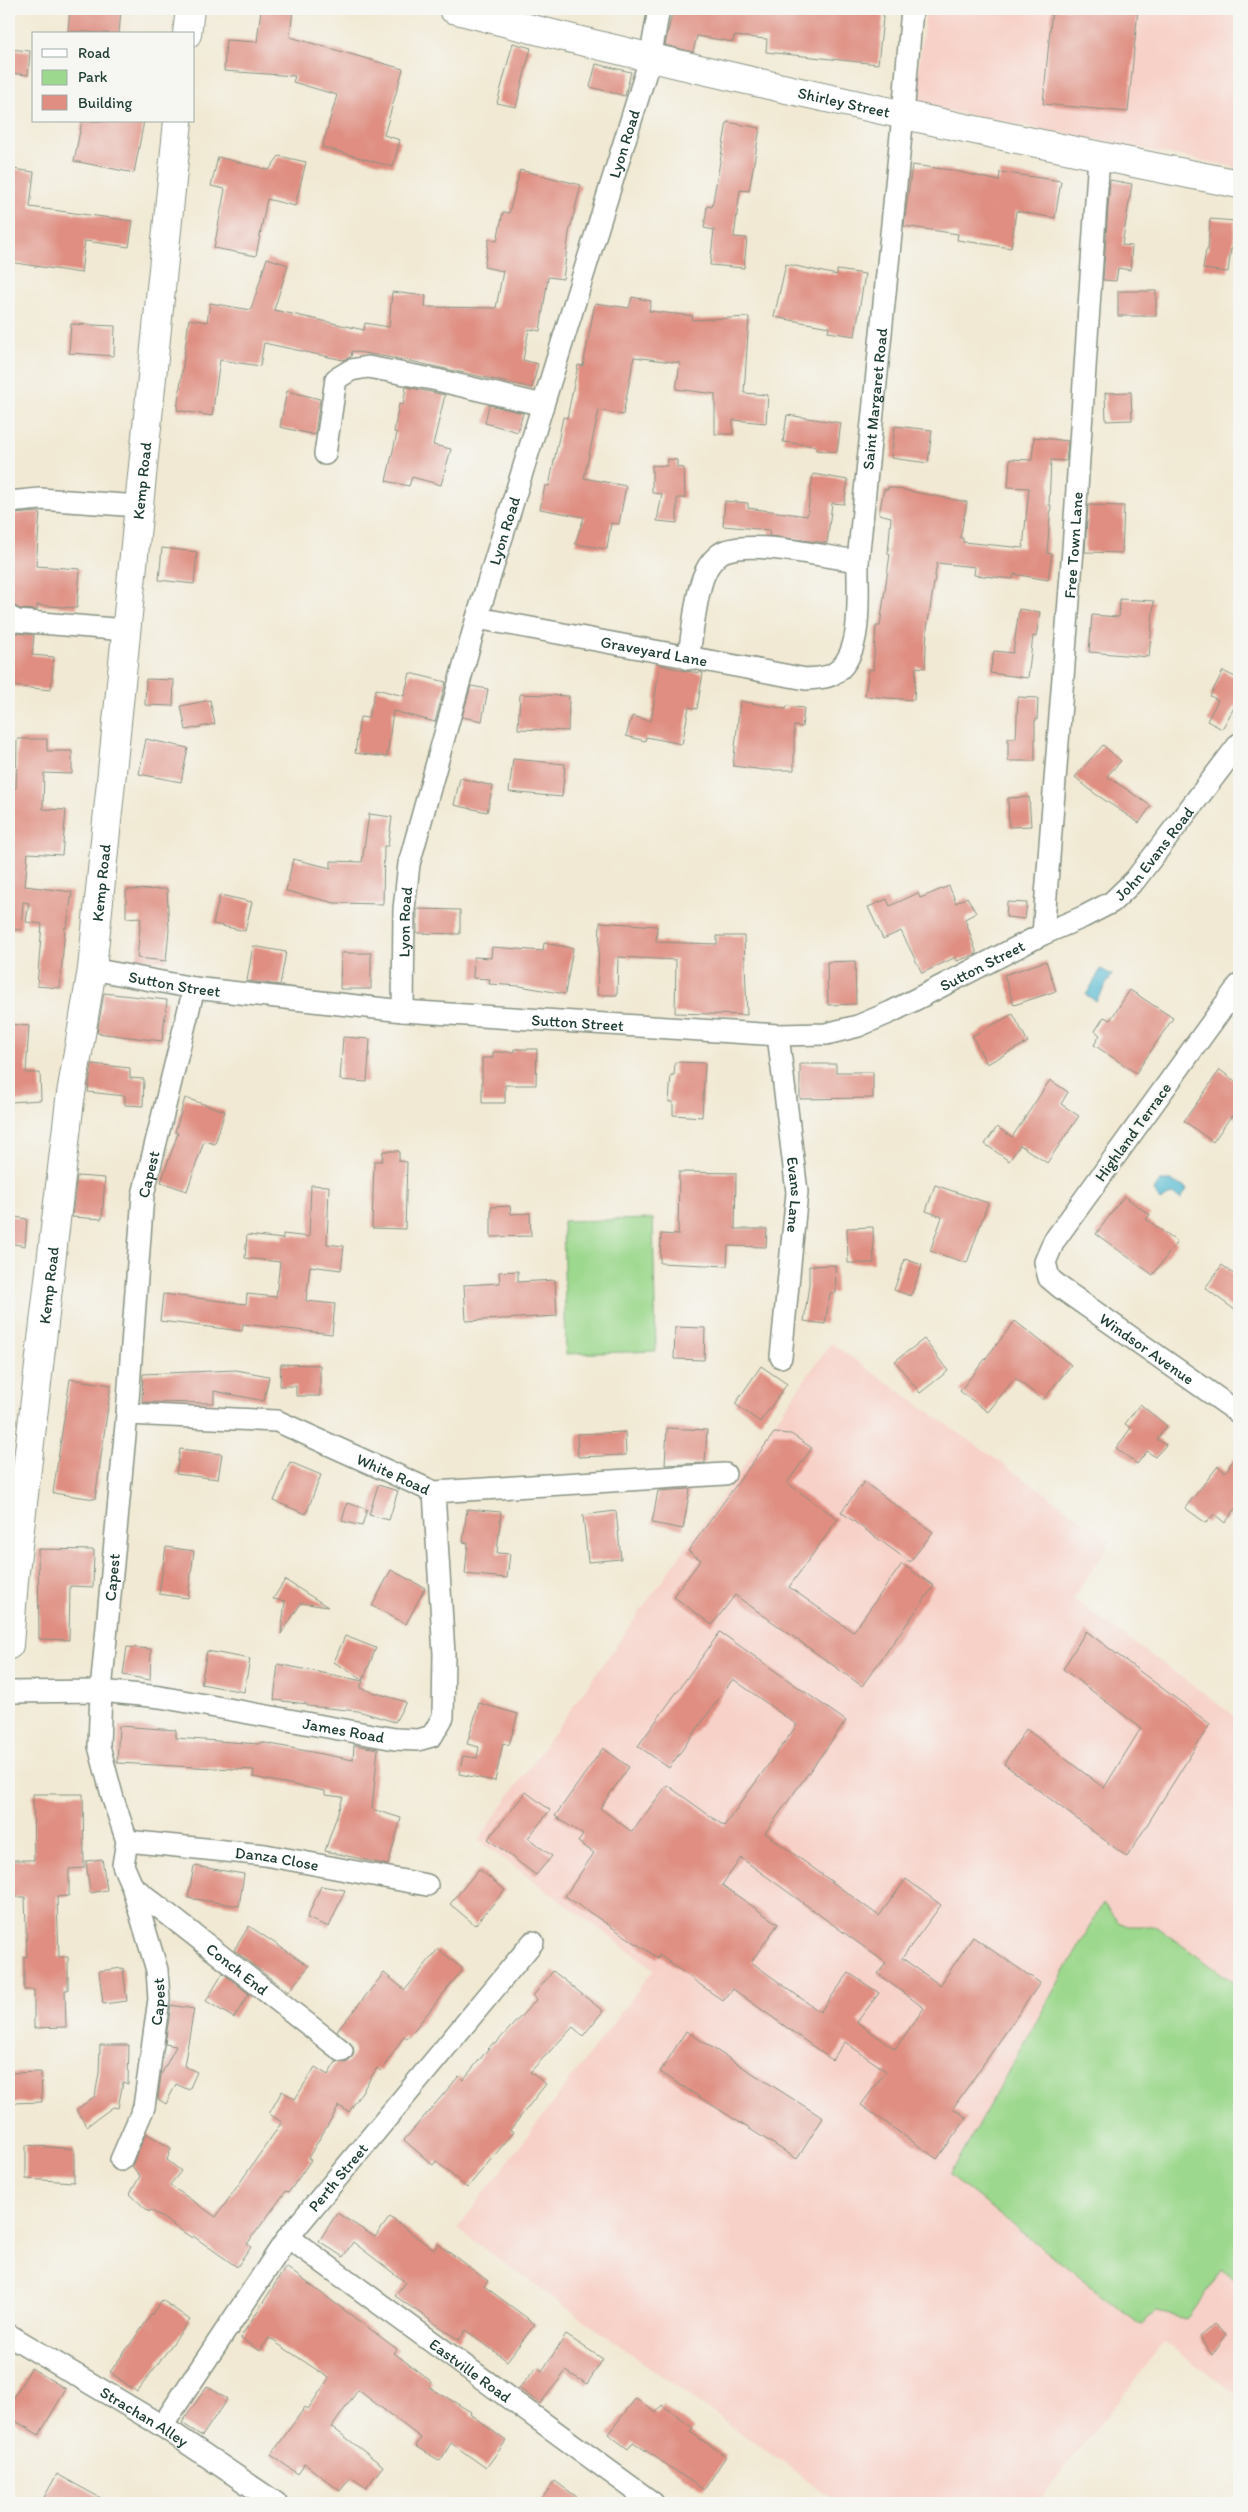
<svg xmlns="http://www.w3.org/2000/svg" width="1248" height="2512" font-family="Itim,sans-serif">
<rect width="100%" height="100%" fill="#f6f6f2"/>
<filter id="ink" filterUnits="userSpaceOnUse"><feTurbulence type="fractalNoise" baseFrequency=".02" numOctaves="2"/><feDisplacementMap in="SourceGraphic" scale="10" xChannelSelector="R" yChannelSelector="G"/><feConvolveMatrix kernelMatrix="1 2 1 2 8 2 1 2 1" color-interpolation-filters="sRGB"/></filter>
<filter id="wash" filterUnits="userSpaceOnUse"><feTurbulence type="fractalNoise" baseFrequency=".0096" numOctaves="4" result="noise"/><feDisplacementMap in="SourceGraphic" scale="20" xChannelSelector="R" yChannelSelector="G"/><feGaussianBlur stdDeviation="1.12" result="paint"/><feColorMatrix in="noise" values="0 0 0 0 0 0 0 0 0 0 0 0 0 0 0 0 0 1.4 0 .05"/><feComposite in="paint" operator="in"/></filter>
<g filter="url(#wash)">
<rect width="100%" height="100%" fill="#f1e9d3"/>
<!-- built -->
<g fill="#f7d1c8">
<path d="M926,9H1239V168L914,104Z"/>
<path d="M831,1343L1111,1540L1073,1599L1239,1719V2397L1165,2342L1037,2503H839L457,2229L654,1969L478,1840Z"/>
</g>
<!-- green -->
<g fill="#9cd88d" stroke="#5e8a60">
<path d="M653,1219L656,1351L566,1354L563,1221Z"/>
<path d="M1103,1903L1118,1922L1128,1926H1155L1239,1986V2281L1222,2269L1187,2319L1157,2312L1147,2319L1144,2325L1139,2324L950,2175Z"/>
</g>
<!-- water -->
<g fill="#54b9d2" stroke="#3a7b83">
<path d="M1101,969L1112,975L1096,1001L1086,995Z"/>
<path d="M1160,1181H1172L1187,1189L1181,1199L1172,1194L1160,1201L1154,1190Z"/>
</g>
<g id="blocks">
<!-- building -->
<g fill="#df8e81" fill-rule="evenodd">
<path d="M70,9H121L119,34L68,31Z"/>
<path d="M261,9H293L290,37L403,69L384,135L400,140L393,167L322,147L337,95L293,82L295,76L224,71L226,40L257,42Z"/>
<path d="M673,9H884L878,64L766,52L767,39L734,36L733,42L697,36L693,52L665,45Z"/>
<path d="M1052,9H1138L1128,112L1043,104Z"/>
<path d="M513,43L531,48L516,107L497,103Z"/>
<path d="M9,49L30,51L28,75L9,73Z"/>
<path d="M596,64L631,72L625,96L590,87Z"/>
<path d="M82,121H144L134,173L74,161Z"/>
<path d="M727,122L760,128L749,191L740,190L734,237L747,238L744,268L710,265L714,230L704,228L707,206L712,207Z"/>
<path d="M279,156L306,162L295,206L267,199L256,256L214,248L225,189L211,186L218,157L269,170Z"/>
<path d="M912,165L951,170L999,181L1000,172L1061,181L1055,218L1016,211L1011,248L957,240L958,234L904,226Z"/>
<path d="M12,169L34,172L30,207L133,221L129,247L85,241L81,273L9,262V193Z"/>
<path d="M520,170L581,185L569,233L563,279L548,277L540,331L529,329L523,360L538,364L532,388L410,361L352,351L351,357L343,360L264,343L260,366L220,360L212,416L177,410L189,319L207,322L210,303L251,310L267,258L288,265L274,310L364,330L365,323L389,327L392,292L426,296L425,307L496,308L503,271L484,267L489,239L497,241L503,212L509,213Z"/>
<path d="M1110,180L1132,184L1122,245L1132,246L1130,270L1118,268L1116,281L1103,280Z"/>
<path d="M1210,219L1235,221L1233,249H1231L1228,272L1203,269L1206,250H1208Z"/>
<path d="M786,264L837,275V270L865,274L855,336L828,332L829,327L774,317Z"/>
<rect x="1118" y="291" width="38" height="25"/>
<path d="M632,297L651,301L649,311L693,316L692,320L749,317L744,393L768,395L766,423L733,420V434H715V394L676,389L680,363L634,357L623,415L599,410L584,478L626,486L619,524L611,523L607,549L575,544L584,517L540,509L545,486H549L563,417L567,418L578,365L583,366L595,303L629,308Z"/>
<path d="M71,324L115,326L114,356L69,353Z"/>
<path d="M406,387L445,395L433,445L451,449L441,485L412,477L409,486L386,481L397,433L394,432L399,404L403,405Z"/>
<path d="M287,391L320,399L315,435L280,427Z"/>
<path d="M1131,392L1132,420L1106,421L1105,393Z"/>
<path d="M489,405L523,413L518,432L485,423Z"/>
<path d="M787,415L841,423L837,452L816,450V446L783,442Z"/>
<path d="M895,426L932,430L928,463L891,458Z"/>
<path d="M1034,437L1068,441L1066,461L1051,460L1049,505H1051L1047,553L1052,554L1048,580L1014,574L1013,579L974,575L975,567L937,563L927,629L925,668L916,667L914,700L865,696L869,669L873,670L876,626H880L890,554H888L891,517L879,514L884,489L888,490V487L967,502L960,538H963V542L1023,548L1029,488L1008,487L1010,459L1032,460Z"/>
<path d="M668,459L677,460V467L684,468L685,498H677V523L657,521L662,494L652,493V465L667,466Z"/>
<path d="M813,474L848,480L844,504L832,503L827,543L769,536L770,530L723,526L725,501L748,503V508L807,516Z"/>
<path d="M1088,505L1124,506L1122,553L1085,552Z"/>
<path d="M40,512L36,566L80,569L77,608L37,605V610L20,609L13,605V603H9V564L13,514Z"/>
<path d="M162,548L197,552L194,584L159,580Z"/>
<path d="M1120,599L1154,601L1149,657L1089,652L1092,615L1119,617Z"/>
<path d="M1019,609L1040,612L1036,637L1033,636L1028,678L990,673L994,651L1013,653Z"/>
<path d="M11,632L34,635L32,655L54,657L51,690L9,686Z"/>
<path d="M660,665L685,671L703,673L697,709L689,707L682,744L646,737L645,741L626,736L632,716L651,721Z"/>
<path d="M1223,671L1239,679V699L1222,729L1207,721L1218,700L1210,696Z"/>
<path d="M410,673L446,682L435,722L393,711L387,757L355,753L360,717L368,718L376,689L404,696Z"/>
<path d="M146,679L174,680L173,706L145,705Z"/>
<path d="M471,686L488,689L482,721L462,717Z"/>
<path d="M520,694L569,696L568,731L518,729Z"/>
<path d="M1018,697L1038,698L1037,720H1035V761H1008V738H1016Z"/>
<path d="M210,700L215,724L186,730L181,706Z"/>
<path d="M740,701L786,709L787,706L804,708L802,727L794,726V770H764L733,766Z"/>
<path d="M17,739H47V751H72V774L44,773L43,809L66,810L62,855L28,853L25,886L72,892L67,927H65L60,988L37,986L42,924L26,922L29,903L23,902L21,930L9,929L12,788H16Z"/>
<path d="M146,739L188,748L181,782L139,774Z"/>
<path d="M1103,745L1121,761L1107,776L1151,806L1139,823L1094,793L1075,777Z"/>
<path d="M513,759L565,764L562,797L509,792Z"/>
<path d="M460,778L493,786L487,812L454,805Z"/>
<path d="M1029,797L1031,826L1009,827L1008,798Z"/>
<path d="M369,814L392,817L388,846H384L383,904L335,903L286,891L293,859L331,868V861L362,862Z"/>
<path d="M949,886L956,903L967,897L976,913L965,919L977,954L957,961L956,957L922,973L901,931L883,939L868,907L887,899L890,906L918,893L920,898Z"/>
<path d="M167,889L169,930L166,961L137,958L141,917L126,918V890Z"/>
<path d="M220,895L252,902L245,931L213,924Z"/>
<path d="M1007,902L1027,903L1025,919L1006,917Z"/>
<path d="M417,909L460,910V934L417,933Z"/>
<path d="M600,922L657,926L656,942L717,944V936H744L747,1015L675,1013L676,960L618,957L617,995H597Z"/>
<path d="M544,943L573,948L565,994L520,986L489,984L490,979L473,978L474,957L491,958L492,947L543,951Z"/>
<path d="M253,946L286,952L280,985L247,981Z"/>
<path d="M341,953H371V989H340Z"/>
<path d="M855,961L856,1004L828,1005L827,962Z"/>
<path d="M1046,961L1056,991L1014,1005L1004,975Z"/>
<path d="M1130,990L1173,1018L1136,1073L1094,1045L1100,1035L1095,1031L1104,1017L1110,1020Z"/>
<path d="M104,993L167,1000L162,1041L97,1033Z"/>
<path d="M1013,1014L1028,1042L987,1064L972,1036Z"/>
<path d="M9,1024L29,1026L26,1073H40L41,1100L11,1102Z"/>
<path d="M343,1037L370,1039L367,1082L340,1080Z"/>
<path d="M514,1049H537L536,1085H505V1103H482V1058H493V1052H514Z"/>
<path d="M675,1062L705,1063L702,1117L673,1115V1102H669L671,1075H674Z"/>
<path d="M92,1064L130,1068V1078L144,1079L143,1106L125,1105V1096L88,1092Z"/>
<path d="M800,1064H836V1072H873V1098L800,1099Z"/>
<path d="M1220,1070L1239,1084V1121L1232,1115L1213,1142L1184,1121Z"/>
<path d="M1050,1080L1068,1092L1061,1104L1079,1116L1047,1163L1020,1145L1009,1161L985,1144L997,1127L1012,1137Z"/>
<path d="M185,1098L225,1111L215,1144L204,1141L187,1191L161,1182L178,1133L175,1132Z"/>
<path d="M383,1151H399V1161L407,1162L405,1229L372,1228L374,1161H382Z"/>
<path d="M679,1172L736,1173L735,1229H767L766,1247L728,1246L727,1266L660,1263L661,1234L678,1235Z"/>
<path d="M77,1176L105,1178L102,1219L72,1217Z"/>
<path d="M311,1185L329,1186L327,1244L344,1246L341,1270L310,1266L306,1301L335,1304L332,1334L243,1324L242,1331L160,1321L163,1294L246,1304L247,1294L276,1297L280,1262L245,1258L247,1235L283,1239V1234L309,1237Z"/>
<path d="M935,1185L988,1203L967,1263L930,1251L942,1217L926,1211Z"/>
<path d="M1124,1196L1150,1215L1146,1219L1177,1242L1153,1275L1096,1234Z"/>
<path d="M510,1206L511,1214L530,1213L531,1236L491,1237V1207Z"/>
<path d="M9,1216L27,1219L25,1246L9,1243Z"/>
<path d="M873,1227L874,1263H848L847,1228Z"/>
<path d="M905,1259L922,1265L911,1296L894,1290Z"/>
<path d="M835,1265L836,1293H830L825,1324L804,1321L809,1284V1266Z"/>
<path d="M1222,1265L1239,1278V1313L1205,1288Z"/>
<path d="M518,1271V1282L555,1280L557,1316L466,1321L464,1285L500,1283L499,1272Z"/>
<path d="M1015,1321L1071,1365L1043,1400L1015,1378L988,1412L960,1391Z"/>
<path d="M675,1327L705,1328L704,1360L674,1359Z"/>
<path d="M924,1339L948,1371L920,1393L895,1361Z"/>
<path d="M281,1364L320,1365V1396H296V1386H280Z"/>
<path d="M761,1366L787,1384L760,1422L735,1404Z"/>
<path d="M236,1370L269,1376L264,1401L214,1391V1403L142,1402L143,1374Z"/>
<path d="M70,1379L111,1385L95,1499L53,1493Z"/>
<path d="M1140,1404L1167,1426L1157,1439L1166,1445L1155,1457L1147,1451L1137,1464L1116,1448L1131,1428L1125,1424Z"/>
<path d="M667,1428L707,1430L705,1463L665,1465Z"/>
<path d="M625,1432L626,1455L578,1457L577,1434Z"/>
<path d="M774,1433L791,1434L812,1448L787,1483L838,1519L789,1587L853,1632L902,1564L934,1586L862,1686L735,1595L712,1625L673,1596L701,1560L688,1551Z"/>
<path d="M180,1449L222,1454L218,1479L176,1474Z"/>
<path d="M1239,1452V1504L1225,1523L1214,1514L1206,1523L1185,1508L1218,1466L1225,1472Z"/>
<path d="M290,1462L321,1475L306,1514L274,1501Z"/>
<path d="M864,1482L933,1532L910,1562L841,1512Z"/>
<path d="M378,1485L398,1491L389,1520L369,1515Z"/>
<path d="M690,1489L683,1529L652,1523L658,1491Z"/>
<path d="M347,1503L367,1509L362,1526L342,1521Z"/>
<path d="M467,1509L501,1512L497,1553L510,1554L507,1578L465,1574L468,1543L463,1542Z"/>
<path d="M616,1511L621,1559L588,1562L583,1515Z"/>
<path d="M166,1547L194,1551L188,1598L159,1594Z"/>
<path d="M38,1549L94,1550L93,1587L70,1586L69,1640L39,1639Z"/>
<path d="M391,1570L425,1588L406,1624L372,1606Z"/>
<path d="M285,1580L328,1607L301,1603L281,1634L285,1601L273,1599Z"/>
<path d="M1086,1631L1210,1724L1127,1857L1004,1764L1026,1729L1104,1788L1141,1728L1063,1669Z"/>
<path d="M720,1632L846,1721L765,1833L879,1916L906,1879L941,1905L902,1958L940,1985L973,1937L1040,1983L953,2108L967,2118L937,2159L861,2105L886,2071L845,2042L832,2060L733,1989L723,2001L659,1955L658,1958L565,1896L594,1853L578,1842L583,1835L555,1816L603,1748L629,1767L600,1808L632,1832L667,1785L724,1826L797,1725L733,1679L669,1768L638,1746ZM741,1858L886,1963L878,1974L924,2008L895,2049L857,2022L879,1993L849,1973L820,2012L751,1962L778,1924L722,1885Z"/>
<path d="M345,1636L376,1648L363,1680L334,1662Z"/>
<path d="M127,1647L151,1649L150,1680L123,1675Z"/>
<path d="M207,1651L250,1659L244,1692L201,1684Z"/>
<path d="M278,1664L363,1681L360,1688L406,1702L395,1722L358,1711L307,1706V1704L274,1700Z"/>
<path d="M479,1703L518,1714L509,1745L503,1743L495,1781L459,1774L463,1756L477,1758L479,1747L467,1744Z"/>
<path d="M119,1726L176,1730V1738L259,1744L260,1742L353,1760L354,1745L378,1749L372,1809L401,1818L388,1865L325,1851L343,1797L325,1795V1791L253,1777L254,1770L117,1763Z"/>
<path d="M526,1792L550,1810L528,1838L552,1856L536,1875L488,1839Z"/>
<path d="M33,1794H83L84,1868L69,1869V1896L57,1897L59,1957H68V1990H65L66,2027L34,2028V1990H24V1956L27,1957L25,1897H12V1860H34Z"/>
<path d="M102,1859L107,1890L90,1893L86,1861Z"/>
<path d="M194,1866L244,1874L239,1906L188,1898Z"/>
<path d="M479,1869L505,1890L475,1925L450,1904Z"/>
<path d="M321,1886L345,1890L329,1927L307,1918Z"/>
<path d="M249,1926L309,1966L288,1992L234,1950Z"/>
<path d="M438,1949L463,1969L407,2039L404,2036L381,2071L377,2068L349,2112L339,2106L308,2158L311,2160L289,2192L286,2191L247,2244L251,2247L237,2267L193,2236L192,2238L151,2210L149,2212L130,2194L140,2176L132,2166L146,2133L171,2148L167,2160L181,2171L170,2185L216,2217L282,2122L269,2114L282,2091L295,2099L315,2067L328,2075L336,2062L346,2063L351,2059L354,2053L353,2046L337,2031L384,1973L405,1990Z"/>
<path d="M123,1968L127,2001L103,2004L99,1971Z"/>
<path d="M553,1971L603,2011L583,2036L573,2027L530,2072L546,2084L510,2130L514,2132L467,2188L436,2161L433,2165L404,2140L459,2076L463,2080L493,2043L495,2044L537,1999L533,1996Z"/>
<path d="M223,1973L249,1994L234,2018L206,2001Z"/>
<path d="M171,2005L194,2009L184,2066L197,2072L189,2090L176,2084L166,2104L158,2099L161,2075L176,2046L165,2044Z"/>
<path d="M686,2031L823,2118L797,2159L660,2072Z"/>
<path d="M100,2045H129L128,2084L123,2082L118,2108L113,2107L87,2126L76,2110L95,2096L99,2073Z"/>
<path d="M41,2072L42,2102L10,2103L9,2073Z"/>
<path d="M26,2145L74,2149V2182L26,2179Z"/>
<path d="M337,2213L375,2237L390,2217L434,2250L438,2244L488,2281L484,2286L535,2324L507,2361L466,2330L459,2340L395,2296L405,2282L353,2242L343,2257L319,2241Z"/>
<path d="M286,2267L397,2349L394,2353L432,2382L429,2387L471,2412L470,2414L506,2441L486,2468L451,2443L440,2461L416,2446L421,2438L358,2390L332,2427L383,2466L366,2488L351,2477L340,2491L305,2464L298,2474L271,2455L305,2407L308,2409L329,2378L269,2338L260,2351L240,2338Z"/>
<path d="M162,2300L190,2320L137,2392L110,2372Z"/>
<path d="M1214,2324L1226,2335L1212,2355L1199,2337Z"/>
<path d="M566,2335L603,2359L587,2384L566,2371L540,2404L519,2388L537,2367L542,2371Z"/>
<path d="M31,2368L66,2389L39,2435L9,2417V2406Z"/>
<path d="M207,2386L227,2399L202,2436L182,2423Z"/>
<path d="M636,2398L656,2413L662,2405L693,2428L690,2432L726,2456L704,2490L633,2442L628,2449L608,2434Z"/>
<path d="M57,2474L75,2484L110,2503H41Z"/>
<path d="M555,2481L585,2503H538Z"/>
</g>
</g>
</g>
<g filter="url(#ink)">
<use href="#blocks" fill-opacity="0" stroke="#889384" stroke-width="1"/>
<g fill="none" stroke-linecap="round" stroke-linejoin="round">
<!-- street casing -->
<g stroke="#889384" stroke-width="24">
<g id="street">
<path d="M325,454L336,379L351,370L368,367L437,380L543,405"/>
<path d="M9,502L40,499L139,506"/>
<path d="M9,617L17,621L126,630"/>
<path id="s1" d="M477,618L806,679C814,678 825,679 833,674C865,656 857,594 858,561L903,115L912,9"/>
<path d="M688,659C693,635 695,594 705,573C708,565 717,554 725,551C756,540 824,557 858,561"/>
<path id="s2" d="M1043,934L1073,549L1099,156"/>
<path id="s3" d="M92,969L194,988L403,1011L778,1035L826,1034L858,1026L891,1012L1043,934L1083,917L1112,902L1135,880L1239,744"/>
<path id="s4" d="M1239,985L1054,1241L1045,1262L1049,1278L1061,1288L1239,1413"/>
<path id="s5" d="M403,1011L404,909L409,864L477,618L650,59L659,9"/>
<path id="s6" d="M778,1035L797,1192L781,1357"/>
<path id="s7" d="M127,1414L277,1421L434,1492L725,1474"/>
<path id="s8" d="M9,1692L101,1691L160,1697L395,1739L418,1740L432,1736L443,1717L444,1654L434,1492"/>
<path id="s9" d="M127,1841L265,1855L427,1885"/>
<path id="s10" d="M132,1886L342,2051"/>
<path id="s11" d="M121,2160L144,2107L159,1999L157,1970L132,1886L123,1865L127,1841L113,1799L99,1746L101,1691L127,1414L143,1195L194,988"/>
<path id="s12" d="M288,2237L653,2503"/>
<path id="s13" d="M9,2335L162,2426L276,2503"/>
<path id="s14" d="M162,2426L288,2237L533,1942"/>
</g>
</g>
<!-- secondary casing -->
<g stroke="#889384" stroke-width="30">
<g id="secondary">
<path d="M187,34L190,9"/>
<path id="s15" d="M9,1645L14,1580L70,1100L92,969L178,121"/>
</g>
</g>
<!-- highway casing -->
<g stroke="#889384" stroke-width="30">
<g id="highway">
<path id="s16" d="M453,9C713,76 976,132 1239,184"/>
</g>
</g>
<!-- street -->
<use href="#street" stroke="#fff" stroke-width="21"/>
<!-- secondary -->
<use href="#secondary" stroke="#fff" stroke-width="28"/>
<!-- highway -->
<use href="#highway" stroke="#fff" stroke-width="28"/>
</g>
</g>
<g text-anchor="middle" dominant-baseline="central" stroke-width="4.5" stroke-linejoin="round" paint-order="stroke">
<!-- street labels -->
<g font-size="16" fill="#1f3d34" stroke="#f6f6f2">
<text stroke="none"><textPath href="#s16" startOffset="402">Shirley Street</textPath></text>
<text stroke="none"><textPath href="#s5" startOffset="899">Lyon Road</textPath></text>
<text stroke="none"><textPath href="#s1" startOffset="646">Saint Margaret Road</textPath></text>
<text stroke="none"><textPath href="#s15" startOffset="1172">Kemp Road</textPath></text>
<text stroke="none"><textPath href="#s5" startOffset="494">Lyon Road</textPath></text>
<text stroke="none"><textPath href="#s2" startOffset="390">Free Town Lane</textPath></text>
<text stroke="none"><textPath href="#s1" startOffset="180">Graveyard Lane</textPath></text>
<text stroke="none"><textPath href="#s3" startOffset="1118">John Evans Road</textPath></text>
<text stroke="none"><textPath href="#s15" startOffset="768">Kemp Road</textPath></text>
<text stroke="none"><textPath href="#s5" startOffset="89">Lyon Road</textPath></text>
<text stroke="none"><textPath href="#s3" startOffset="909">Sutton Street</textPath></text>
<text stroke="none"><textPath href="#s3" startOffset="84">Sutton Street</textPath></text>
<text stroke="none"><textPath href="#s3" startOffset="489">Sutton Street</textPath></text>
<text transform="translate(1133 1132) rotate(-54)">Highland Terrace</text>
<text stroke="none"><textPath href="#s11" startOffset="1004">Capest</textPath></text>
<text stroke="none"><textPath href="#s6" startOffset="161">Evans Lane</textPath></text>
<text stroke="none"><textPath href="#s15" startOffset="362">Kemp Road</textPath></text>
<text stroke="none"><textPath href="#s4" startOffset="476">Windsor Avenue</textPath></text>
<text stroke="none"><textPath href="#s7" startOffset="278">White Road</textPath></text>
<text stroke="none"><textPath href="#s11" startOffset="599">Capest</textPath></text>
<text stroke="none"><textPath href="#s8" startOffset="338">James Road</textPath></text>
<text stroke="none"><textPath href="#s9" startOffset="151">Danza Close</textPath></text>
<text stroke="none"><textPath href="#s10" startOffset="134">Conch End</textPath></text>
<text stroke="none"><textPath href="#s11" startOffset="164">Capest</textPath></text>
<text stroke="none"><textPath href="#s14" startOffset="305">Perth Street</textPath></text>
<text stroke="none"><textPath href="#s12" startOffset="226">Eastville Road</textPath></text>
<text stroke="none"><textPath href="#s13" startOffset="158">Strachan Alley</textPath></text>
</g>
</g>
<!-- margin -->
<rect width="1248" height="2512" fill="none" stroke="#f6f6f2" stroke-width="30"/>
<!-- legend -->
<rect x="32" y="32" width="162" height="90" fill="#f6f6f2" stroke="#a0aca6"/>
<rect x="42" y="49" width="25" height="8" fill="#ffffff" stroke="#a0aca6"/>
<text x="78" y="58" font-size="15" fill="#1f3d34">Road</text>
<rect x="42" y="70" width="25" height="15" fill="#9cd88d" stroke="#a0aca6"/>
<text x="78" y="82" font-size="15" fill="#1f3d34">Park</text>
<rect x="42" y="95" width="25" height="15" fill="#df8e81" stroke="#a0aca6"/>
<text x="78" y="108" font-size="15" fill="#1f3d34">Building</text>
</svg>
